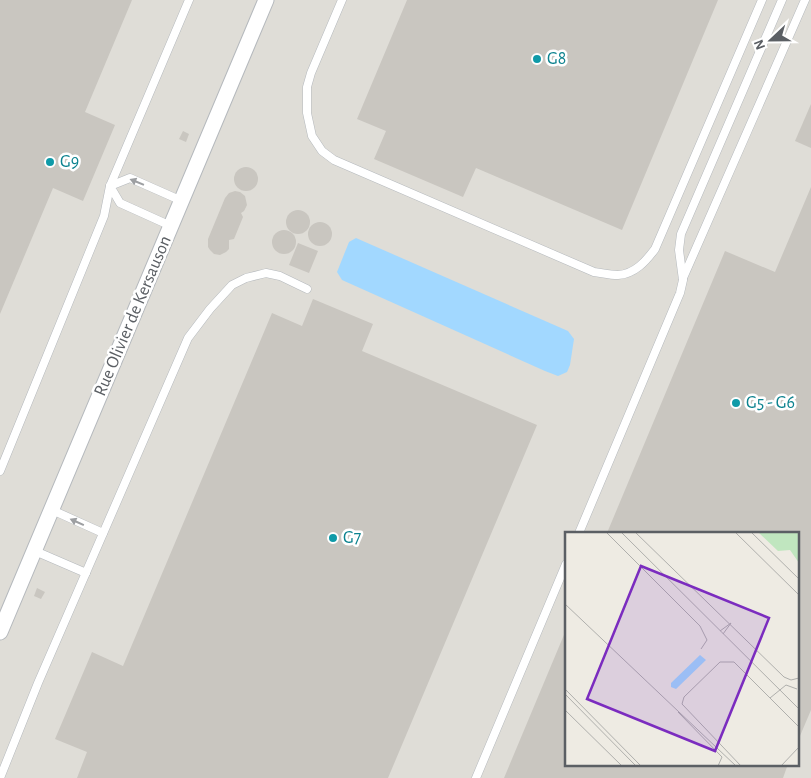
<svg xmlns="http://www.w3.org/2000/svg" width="811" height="778" font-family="'Alegreya Sans',sans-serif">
<rect width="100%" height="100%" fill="#eeebe3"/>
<!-- industrial -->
<path fill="#dfddd7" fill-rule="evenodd" d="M0,0H811V778H0ZM566,533H797V764H566Z"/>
<!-- water -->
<path fill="#a2d8ff" d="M356,238L568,331L574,339L570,365L567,372L558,376L545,371L342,280L337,272L349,242Z"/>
<!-- building -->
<g fill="#c9c6c0">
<path d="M0,0H132L85,112L115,125L83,201L53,188L0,314Z"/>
<path d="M407,0H718L622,230L476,168L463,197L374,159L386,131L357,119Z"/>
<path d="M811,104V148L795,141Z"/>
<path d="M183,131L189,134L186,142L179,139Z"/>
<circle cx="246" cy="179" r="12"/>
<path d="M811,187V710L797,743V533H607L725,251L775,272Z"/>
<path d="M235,191L240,192L245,196L247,205L244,211L241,213L243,217L234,239L229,240V249L226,252L220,255L214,254L210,250L208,247V239L225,198L229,193Z"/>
<circle cx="298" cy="222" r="12"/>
<circle cx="320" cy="234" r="12"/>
<circle cx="284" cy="242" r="12"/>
<path d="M298,243L318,251L309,273L289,265Z"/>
<path d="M313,299L373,324L362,351L537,425L388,778H77L87,752L55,739L92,652L123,666L272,313L302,326Z"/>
<path d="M37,588L45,592L41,599L34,596Z"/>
<path d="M566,630V764H788L783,778H504Z"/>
</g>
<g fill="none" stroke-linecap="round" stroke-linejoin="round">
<!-- lane casing -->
<g stroke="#b5b9bd" stroke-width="9">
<g id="lane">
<path d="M342,0L311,73L307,87V113L312,136L322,151L334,160L594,272C602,273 610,275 618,275C635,274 646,261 655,249L762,0"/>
<path d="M171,226L120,203L110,186L130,178L182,201"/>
<path d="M683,278L805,0"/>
<path d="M0,471L104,216L110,186L189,0"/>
<path d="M52,510L103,533"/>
<path d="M579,533L680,293L683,280L679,250L681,234L782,0"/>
<path d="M35,551L86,573"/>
<path d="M0,778L38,683L188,338L210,309L232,285L246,278L266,273L280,276L307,289"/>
<path d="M476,778L566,564"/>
</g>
</g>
<!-- street casing -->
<g stroke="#b5b9bd" stroke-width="17">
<path id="street" d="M0,632L266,0"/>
</g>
<!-- lane -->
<use href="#lane" stroke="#fff" stroke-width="8"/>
<!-- street -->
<use href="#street" stroke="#fff" stroke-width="15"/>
</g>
<!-- one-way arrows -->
<defs><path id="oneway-solid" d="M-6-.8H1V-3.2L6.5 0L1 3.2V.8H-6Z" transform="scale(1.25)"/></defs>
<g fill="#9d9fa2">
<use href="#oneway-solid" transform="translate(137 182) rotate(-158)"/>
<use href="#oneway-solid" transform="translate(77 522) rotate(-156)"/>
</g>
<!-- markers -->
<g fill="#0f9aa8" stroke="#fff" stroke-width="2">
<circle cx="537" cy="59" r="5"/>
<circle cx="50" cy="162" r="5"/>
<circle cx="736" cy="403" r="5"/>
<circle cx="333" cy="538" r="5"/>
</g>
<g text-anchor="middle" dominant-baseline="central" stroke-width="5" stroke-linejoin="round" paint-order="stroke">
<!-- culture labels -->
<g font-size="18" fill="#0d838f" stroke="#fff" text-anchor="start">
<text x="547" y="59">G8</text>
<text x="60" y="162">G9</text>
<text x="746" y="403">G5 - G6</text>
<text x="343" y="538">G7</text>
</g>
<!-- street labels -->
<g font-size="18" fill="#5b5f64" stroke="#fff">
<text transform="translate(133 316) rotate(-67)">Rue Olivier de Kersauson</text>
</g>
</g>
<!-- overview -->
<g transform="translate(565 532)">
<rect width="234" height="234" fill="#eeebe3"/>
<path d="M193,0H234V31L225,18L213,19Z" fill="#c0e6bf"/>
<path d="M135,123L141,128L111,157L106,155V151Z" fill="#a2d8ff"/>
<path fill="none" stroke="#afafac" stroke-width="1" d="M41,0L135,94L142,108L136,117M56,0L234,177M70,0L219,145L226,148L234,146M170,0L234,63M186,0L234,47M0,72L171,234M155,99L166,91L158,102M0,157L76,234M0,162L71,234M205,166L221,153L232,157M0,178L57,234M113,180L157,225L153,234M176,234L117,172L119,165L155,130H169L234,195M216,234L234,215"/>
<path fill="#7b2cbf" fill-opacity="0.15" stroke="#7b2cbf" stroke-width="2.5" d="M76,34L204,86L150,219L22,167Z"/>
<rect width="234" height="234" fill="none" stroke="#5b5f64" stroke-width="2.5"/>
</g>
<!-- north arrow -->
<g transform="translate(771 40) rotate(248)" stroke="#ffffff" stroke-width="4" paint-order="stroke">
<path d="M0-4L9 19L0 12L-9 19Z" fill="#5b5f64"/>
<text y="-8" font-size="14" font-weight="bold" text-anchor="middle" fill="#5b5f64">N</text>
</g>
</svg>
